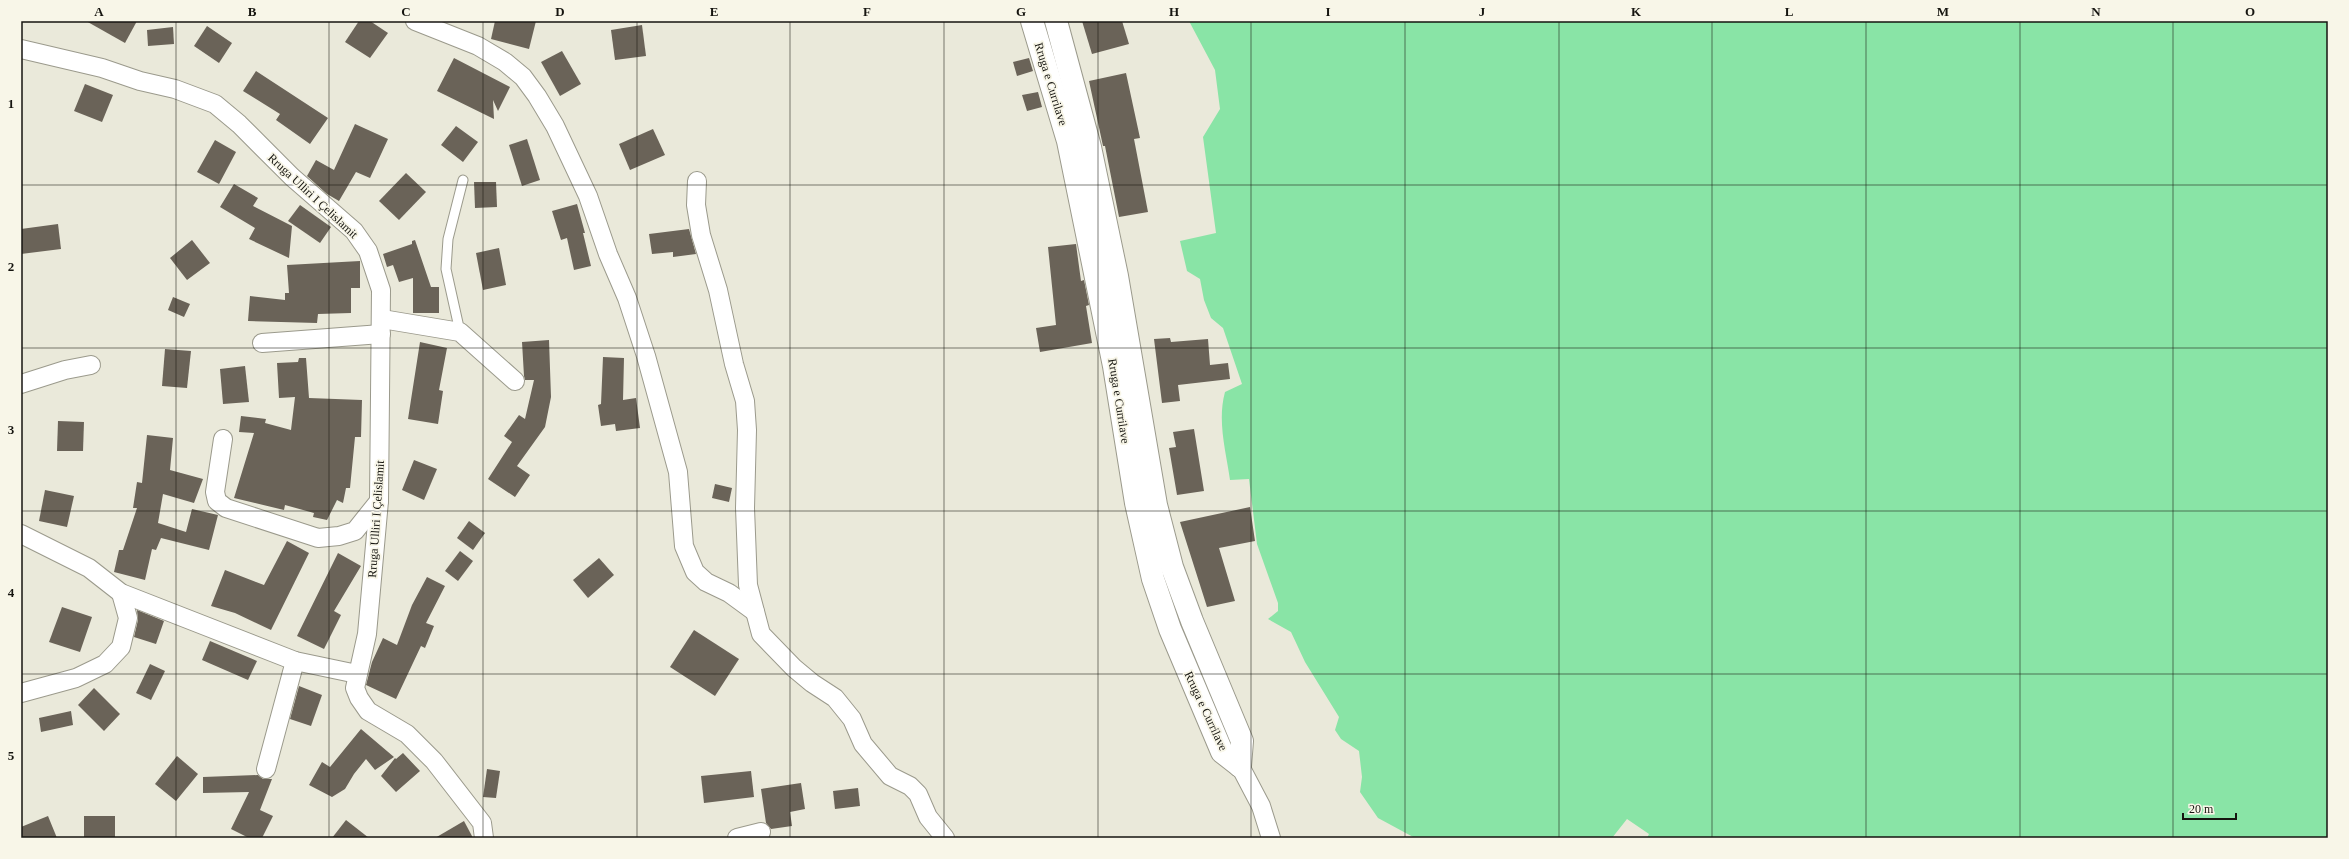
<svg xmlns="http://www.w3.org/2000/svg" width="2349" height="859" font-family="'Times New Roman',serif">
<rect width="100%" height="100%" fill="#eae9da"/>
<!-- water -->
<path fill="#89e4a6" d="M1189,21H2328V838H1647L1649,834L1627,819L1612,838H1415L1378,818L1360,792L1362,777L1359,751L1341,739L1335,730L1339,717L1305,662L1291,632L1268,619L1278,611V603L1257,544L1249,479L1230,480C1226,451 1217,421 1225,392L1242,384L1223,328L1211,318L1204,300L1200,279L1187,271L1180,241L1216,233L1203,137L1220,109L1215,70Z"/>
<!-- building -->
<g fill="#6a6358">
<path d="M86,21H137L125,43Z"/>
<path d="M359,21H370L388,33L370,58L345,42Z"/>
<path d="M495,21H536L529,49L491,39Z"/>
<path d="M1082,21H1122L1129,44L1092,54Z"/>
<path d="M642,25L646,56L615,60L611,30Z"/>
<path d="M207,26L232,43L219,63L194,46Z"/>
<path d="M173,27L174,44L148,46L147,30Z"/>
<path d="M562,51L581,84L560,96L541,62Z"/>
<path d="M454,58L510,87L498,111L493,100L494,119L437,91Z"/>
<path d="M1029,58L1033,71L1017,76L1013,62Z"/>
<path d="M256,71L328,118L310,144L276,120L280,114L243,91Z"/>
<path d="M1126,73L1140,138L1134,139L1148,212L1119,217L1105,146H1103L1089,81Z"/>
<path d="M85,84L113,95L102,122L74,111Z"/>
<path d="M1038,92L1042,107L1027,111L1022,95Z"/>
<path d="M355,124L388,139L370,178L356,172L339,201L327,194L307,176L316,160L334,170Z"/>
<path d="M456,126L478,142L463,162L441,145Z"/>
<path d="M653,129L665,155L630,170L619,144Z"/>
<path d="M527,139L540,180L522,186L509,145Z"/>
<path d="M215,140L236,152L219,184L197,172Z"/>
<path d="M406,173L426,192L399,220L379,201Z"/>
<path d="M474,182H496L497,207L475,208Z"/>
<path d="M234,184L258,198L253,206L292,226L289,258L249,239L255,228L220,207Z"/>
<path d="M577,204L585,233H583L591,266L574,270L567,238L561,240L552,211Z"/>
<path d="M300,205L331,227L320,243L288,221Z"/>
<path d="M58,224L61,249L21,254V229Z"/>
<path d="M689,229L696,254L673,257V252L652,254L649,234Z"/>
<path d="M192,240L210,263L187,280L170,258Z"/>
<path d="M415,240L431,287H439V313H413V278L399,282L393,265L387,267L383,254L412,244V241Z"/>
<path d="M1076,244L1081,281L1084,280L1089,305L1086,306L1092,343L1040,352L1036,328L1056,325L1048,247Z"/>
<path d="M499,248L506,285L483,290L476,253Z"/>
<path d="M360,261V288H351V313L318,314L317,323L248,321L250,296L285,300V293H289L287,265Z"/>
<path d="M173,297L190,304L184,317L168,310Z"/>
<path d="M1170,338L1171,342L1208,339L1210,365L1228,363L1230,379L1178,385L1180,401L1162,403L1154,339Z"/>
<path d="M549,340L551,397L545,427L517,466L530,475L515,497L488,479L512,442L504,436L519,415L525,419L534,380H525L524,376L522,342Z"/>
<path d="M420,342L447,348L439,390L443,391L438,424L408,419Z"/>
<path d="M165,349L191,351L187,388L162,386Z"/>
<path d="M603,357L624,358L623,400L636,398L640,428L616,431L615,424L601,426L598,405L601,404Z"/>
<path d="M299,358H306L309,398L362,400L361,437H355L350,488H346L343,503L337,500L327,520L313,517L314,513L285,505L284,510L234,498L254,433L239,432L241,416L266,419L265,423L291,430L295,397L279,398L277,363L298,362Z"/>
<path d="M245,366L249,402L223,404L220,369Z"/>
<path d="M58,421L84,422L83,451H57Z"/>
<path d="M1194,429L1204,491L1177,495L1169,448L1176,447L1173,432Z"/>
<path d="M147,435L173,438L170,470L203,479L194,503L163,494L158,523L186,532L192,509L218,515L209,550L161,538L156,550L152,549L145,580L114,572L119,550H123L137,508H133L137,482L142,483Z"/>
<path d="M414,460L437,469L424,500L402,490Z"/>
<path d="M715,484L732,488L729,502L712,498Z"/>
<path d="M45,490L74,496L67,527L39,521Z"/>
<path d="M1250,507L1255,541L1219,548L1235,601L1207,607L1180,522Z"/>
<path d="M469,521L485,533L473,550L457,538Z"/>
<path d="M287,541L309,553L271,630L235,613L211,606L225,570L264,585Z"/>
<path d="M460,551L473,561L458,581L445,571Z"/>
<path d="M338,553L361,566L334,611L341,615L324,649L297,636Z"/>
<path d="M599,558L614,575L588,598L573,580Z"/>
<path d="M427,577L445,586L426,623L434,626L425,648L421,646L396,699L366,685L372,662L383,638L397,645L412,605Z"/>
<path d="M62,607L92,617L80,652L49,642Z"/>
<path d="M137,610L164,621L156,644L134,637L138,620Z"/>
<path d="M694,630L739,659L715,696L670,667Z"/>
<path d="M210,641L257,661L248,680L202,660Z"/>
<path d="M150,664L165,671L151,700L136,693Z"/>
<path d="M299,686L322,695L311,726L290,719Z"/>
<path d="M94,688L120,714L104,731L78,705Z"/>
<path d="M71,711L73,725L41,732L39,718Z"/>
<path d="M361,729L394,757L375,770L366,759L354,774L345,789L332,797L309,785L322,762L330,767Z"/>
<path d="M403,753L420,771L396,792L381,776L395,758L396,759Z"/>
<path d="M177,756L198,774L176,801L155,784Z"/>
<path d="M487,769L500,771L496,798L483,797Z"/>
<path d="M751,771L754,797L704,803L701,776Z"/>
<path d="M258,775L263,779H272L260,810L273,816L262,838H249L231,829L249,792L203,793V777Z"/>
<path d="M801,783L805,809L790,812L792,826L771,829L766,823L761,789Z"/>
<path d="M858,788L860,806L835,809L833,791Z"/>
<path d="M48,816L57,838H21V827Z"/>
<rect x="84" y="816" width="31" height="22"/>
<path d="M346,820L369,838H332Z"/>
<path d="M464,821L473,838H435Z"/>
</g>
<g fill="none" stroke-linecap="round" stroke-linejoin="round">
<!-- service casing -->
<g stroke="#9b9a8c" stroke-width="11">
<path id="service" d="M460,332L446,269L448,239L463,180"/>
</g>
<!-- minor casing -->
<g stroke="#9b9a8c" stroke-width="20">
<g id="minor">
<path d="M415,21L478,46L505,62L523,77L537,96L555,126L588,196L608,254L627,298L646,356L678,472L684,546L695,572L706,582L729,593L755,612"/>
<path d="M21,49L102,68L140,81L175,89L215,104L239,124L292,177L354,231L368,251L381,290L379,501L367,634L355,688L359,698L368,711L407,734L434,761L482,823L484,838"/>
<path d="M697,181L696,205L701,235L718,290L734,364L745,401L747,430L745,508L748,585L761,634L794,668L812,683L835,698L852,719L863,744L890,776L910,786L918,794L928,817L945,838"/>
<path d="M382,319L460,332L515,381"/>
<path d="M262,343L381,334"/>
<path d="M21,384L65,370L91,365"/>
<path d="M223,439L215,492L217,501L226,508L318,538L339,536L355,531L379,501"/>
<path d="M21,534L89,568L121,593L295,661L357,674"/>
<path d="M21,693L76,678L105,664L121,647L128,618L121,593"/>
<path d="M1240,766L1261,806L1271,838"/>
<path d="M266,769L295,661"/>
<path d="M737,838L761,832"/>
</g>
</g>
<!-- secondary casing -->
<g stroke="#9b9a8c" stroke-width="24">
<g id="secondary">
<path d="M1032,21L1068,141L1114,366L1136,503L1153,579L1170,629L1222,752L1240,766"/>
<path d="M1056,21L1090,147L1117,276L1156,505L1172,567L1192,621L1242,741L1240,766"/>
</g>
</g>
<!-- service -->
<use href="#service" stroke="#fff" stroke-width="9"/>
<!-- minor -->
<use href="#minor" stroke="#fff" stroke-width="18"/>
<!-- secondary -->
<use href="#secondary" stroke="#fff" stroke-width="22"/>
</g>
<!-- grid -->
<path fill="none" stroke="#161510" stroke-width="1" stroke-opacity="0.55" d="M176,21V838M329,21V838M483,21V838M637,21V838M790,21V838M944,21V838M1098,21V838M1251,21V838M1405,21V838M1559,21V838M1712,21V838M1866,21V838M2020,21V838M2173,21V838M21,185H2328M21,348H2328M21,511H2328M21,674H2328"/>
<g text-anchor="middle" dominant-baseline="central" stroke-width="3.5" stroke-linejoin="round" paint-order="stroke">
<!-- street labels -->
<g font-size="12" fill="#161510" stroke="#f8f6e8">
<text transform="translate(1051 84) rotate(73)">Rruga e Currilave</text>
<text transform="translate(313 196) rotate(43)">Rruga Ulliri I Çelislamit</text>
<text transform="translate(1119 401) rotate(81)">Rruga e Currilave</text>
<text transform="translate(376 519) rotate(-86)">Rruga Ulliri I Çelislamit</text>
<text transform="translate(1206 711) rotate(65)">Rruga e Currilave</text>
</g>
</g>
<!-- border -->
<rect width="2349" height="859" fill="none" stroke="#f8f6e8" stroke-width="44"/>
<!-- scale -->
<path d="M2183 813v6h53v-6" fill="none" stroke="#161510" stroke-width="2"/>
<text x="2189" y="813" font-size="12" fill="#161510" stroke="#f8f6e8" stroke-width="3" paint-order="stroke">20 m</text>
<rect x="22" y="22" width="2305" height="815" fill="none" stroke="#161510" stroke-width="1.5"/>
<g font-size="13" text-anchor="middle" font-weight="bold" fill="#161510">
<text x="99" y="16">A</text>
<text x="252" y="16">B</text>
<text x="406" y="16">C</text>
<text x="560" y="16">D</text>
<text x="714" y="16">E</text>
<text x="867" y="16">F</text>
<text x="1021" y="16">G</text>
<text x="1174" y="16">H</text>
<text x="1328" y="16">I</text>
<text x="1482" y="16">J</text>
<text x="1636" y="16">K</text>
<text x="1789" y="16">L</text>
<text x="1943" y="16">M</text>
<text x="2096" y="16">N</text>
<text x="2250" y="16">O</text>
<text x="11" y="108">1</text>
<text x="11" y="271">2</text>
<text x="11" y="434">3</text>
<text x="11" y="597">4</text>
<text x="11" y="760">5</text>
</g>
</svg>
